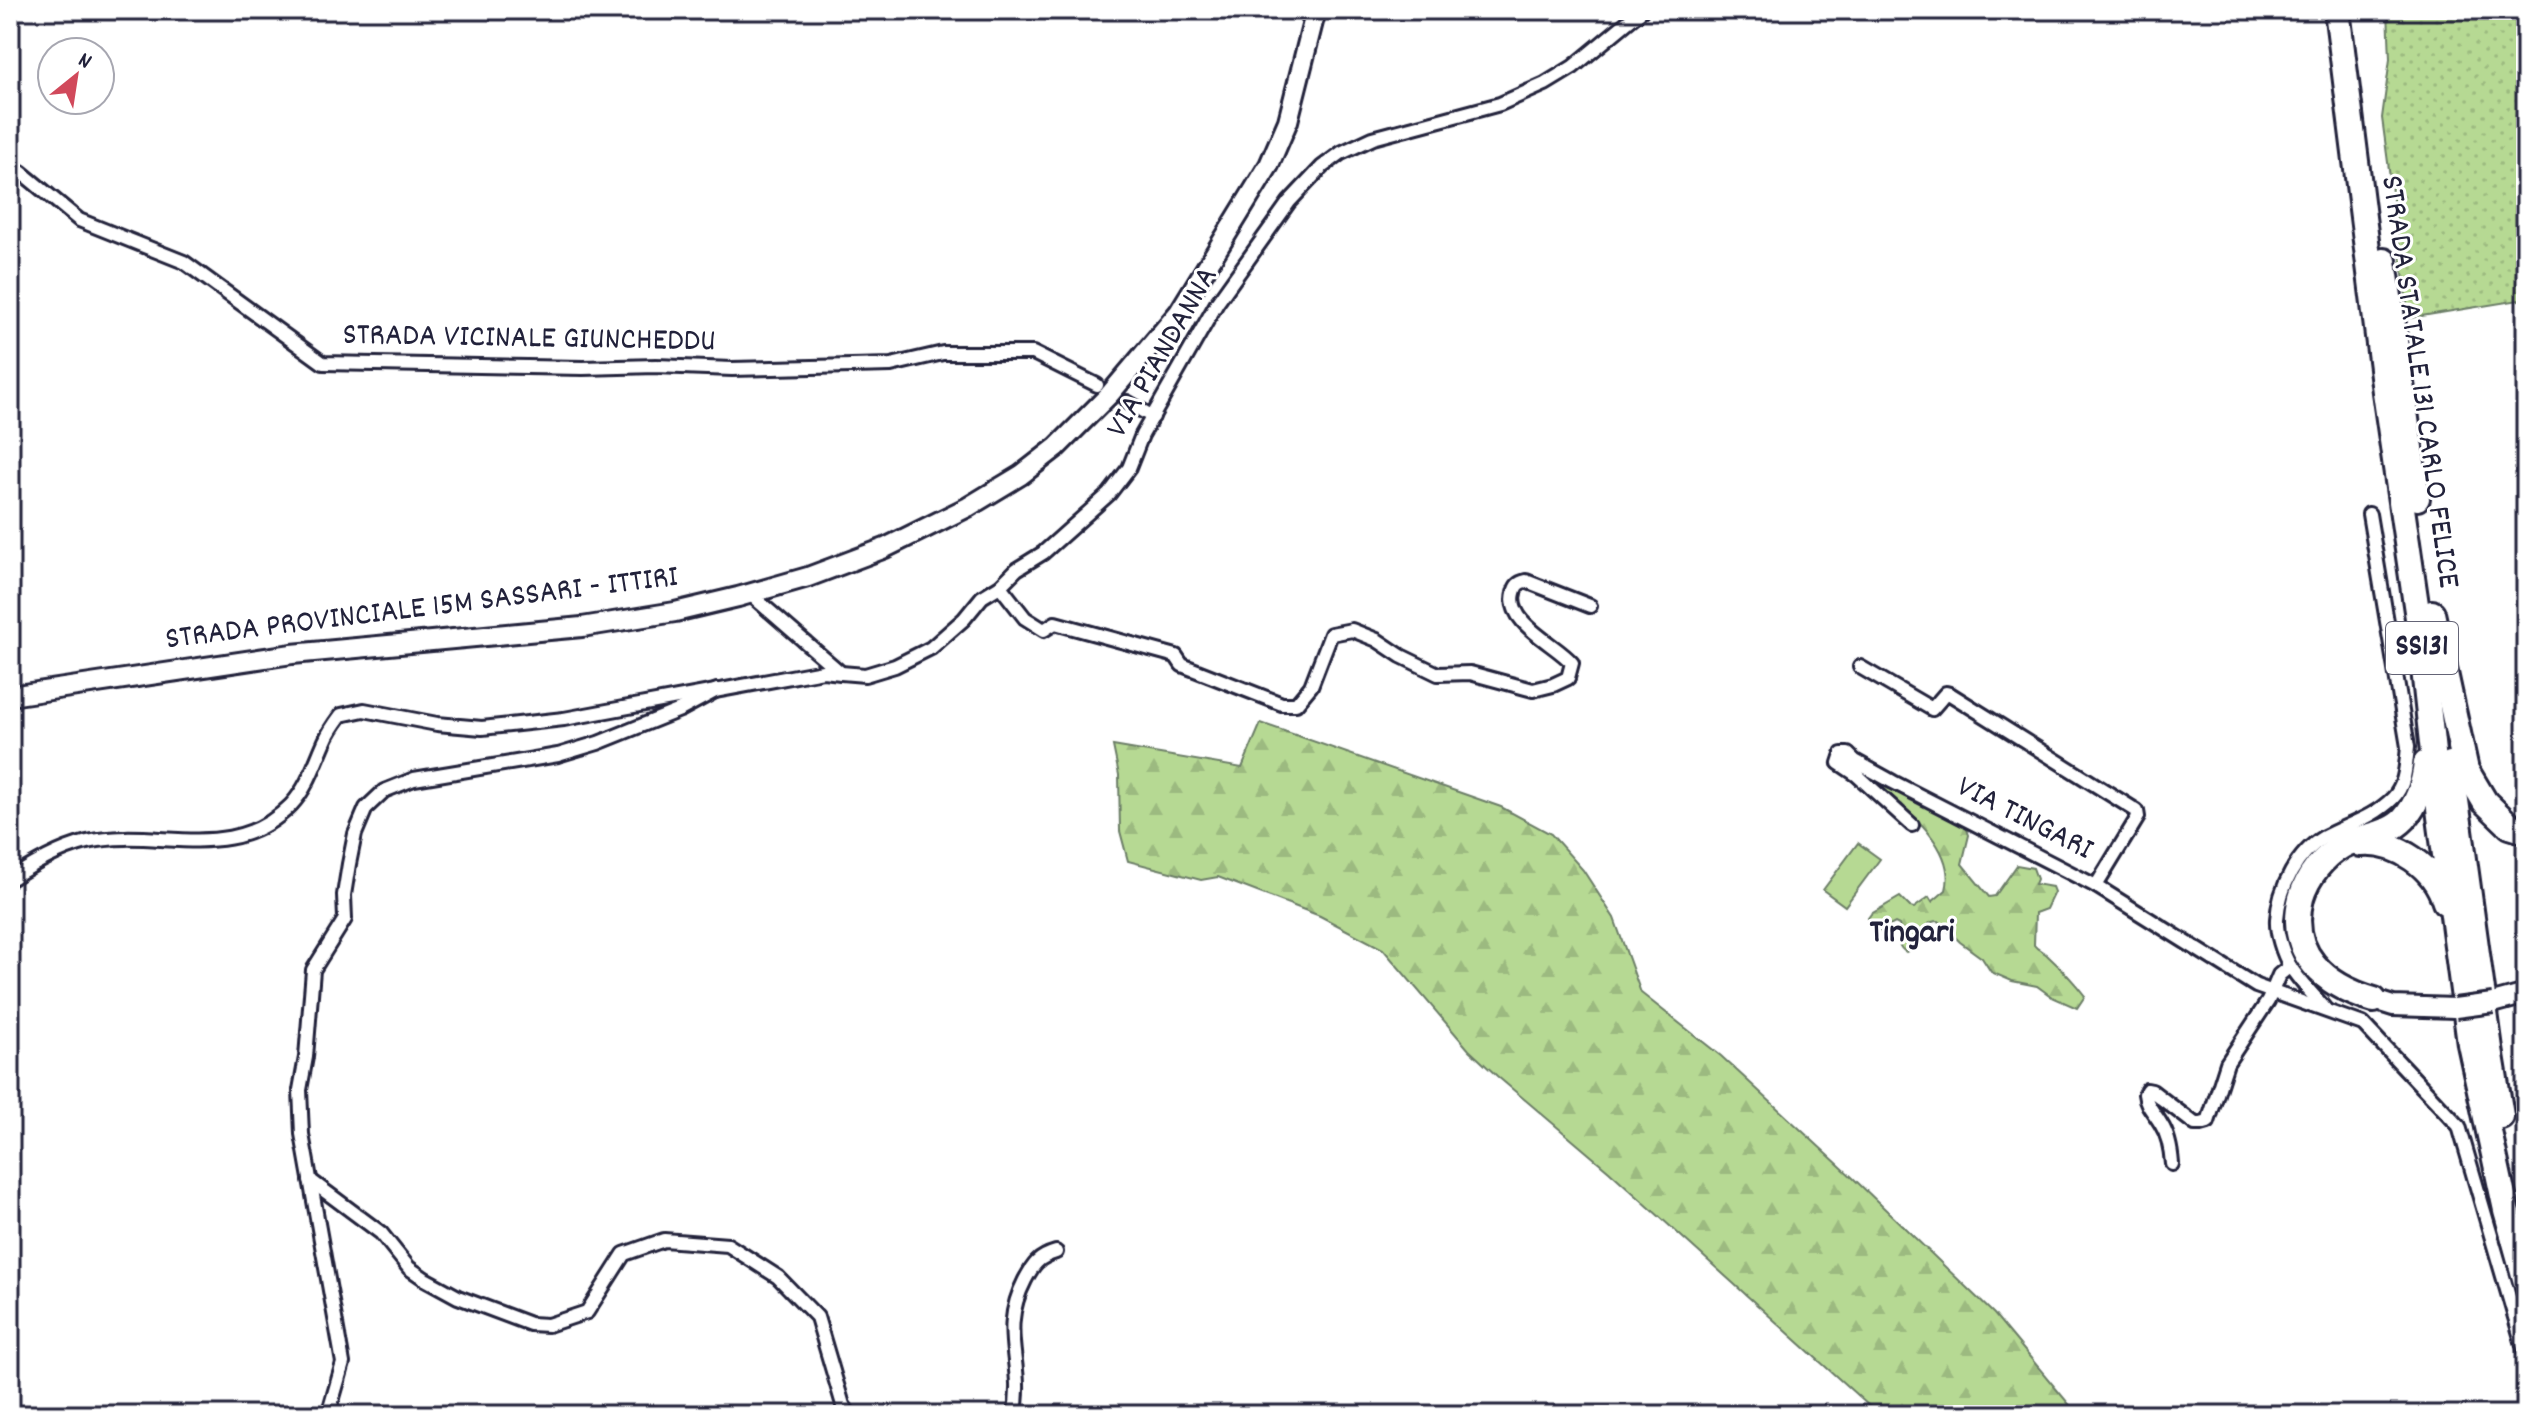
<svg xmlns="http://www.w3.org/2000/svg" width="2536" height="1425" font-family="Dekko,sans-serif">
<defs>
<pattern id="green-dots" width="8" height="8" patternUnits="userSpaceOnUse" patternTransform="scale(2)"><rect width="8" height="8" fill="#b6d993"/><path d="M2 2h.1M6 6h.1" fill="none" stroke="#9cba80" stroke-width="1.8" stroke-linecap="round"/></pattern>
<pattern id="forest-firs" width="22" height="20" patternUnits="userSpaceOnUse" patternTransform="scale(2)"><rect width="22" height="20" fill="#b6d993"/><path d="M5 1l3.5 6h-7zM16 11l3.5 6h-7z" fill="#9cba80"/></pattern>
</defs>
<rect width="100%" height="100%" fill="#fff"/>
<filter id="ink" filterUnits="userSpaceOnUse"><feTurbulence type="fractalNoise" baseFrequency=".0125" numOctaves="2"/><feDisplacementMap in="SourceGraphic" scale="16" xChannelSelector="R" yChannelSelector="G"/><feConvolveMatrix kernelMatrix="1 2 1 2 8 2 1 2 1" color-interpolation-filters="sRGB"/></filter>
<g filter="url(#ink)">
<!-- green -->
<path fill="url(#green-dots)" stroke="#6c7e67" stroke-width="2" d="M2388,10H2526V299L2409,318L2382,118L2390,59Z"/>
<!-- forest -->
<g fill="url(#forest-firs)" stroke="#6c7e67" stroke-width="2">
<path d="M1261,723L1501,807L1551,834L1583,870L1614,918L1641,993L1721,1056L1853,1178L1994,1314L2078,1415H1879L1609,1171L1497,1076L1469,1050L1383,949L1320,916L1218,877L1201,880L1128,861L1120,831L1119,775L1113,746L1242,768Z"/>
<path d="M1861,769L1964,821L1969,835L1962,864L1989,897L1995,896L2017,865L2033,868L2037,879L2035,884L2052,887L2054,892L2046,909L2035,913L2034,945C2038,951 2044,951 2049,957C2061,968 2075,983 2085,996L2077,1008L2052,997L2037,986L2012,981L1991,972L1982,958L1960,942L1939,921C1920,920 1923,944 1906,952C1894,945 1902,936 1899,925L1895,923L1878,932L1868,918L1871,914L1900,897L1910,907L1914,908L1929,897L1932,902L1946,890C1959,842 1891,798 1861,769Z"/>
</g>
<!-- pitch -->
<path fill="#b6d993" stroke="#6c7e67" stroke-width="2" d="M1858,843L1880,859L1845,906L1823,890Z"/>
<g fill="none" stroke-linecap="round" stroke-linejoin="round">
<!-- street casing -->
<g stroke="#22223b" stroke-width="18">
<g id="street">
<path d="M10,169L21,172L79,220L184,262L323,363L583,368L656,366L732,369L891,365L943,353H1033L1097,385"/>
<path d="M1127,402L1153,417"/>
<path d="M1000,586L1025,618L1044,630L1055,623L1176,656L1182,665L1282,704H1296L1311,686L1331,634L1352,630L1377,640L1401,656L1438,674L1470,673L1533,690L1553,685L1568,678L1572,663C1556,644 1506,623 1514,593C1516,585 1518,583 1526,581L1590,606"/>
<path d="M750,594L841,673L865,675L895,666L931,648L964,619L982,597L1000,586L1017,569L1043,553L1109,494L1129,468L1142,435L1217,303L1289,202L1322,167L1341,153L1373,138L1500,104L1545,84L1573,67L1642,10"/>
<path d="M1860,667L1932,709L1946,693L1950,694L2137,811L2138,817L2096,886"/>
<path d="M2525,690L2526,689"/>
<path d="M1912,825L1857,775L1839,763L1842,754H1848L1855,761L1893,782L2096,886L2256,986L2363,1024L2459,1126L2526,1355"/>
<path d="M10,879C34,864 59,849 87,842C159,826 231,866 291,805C308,787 315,763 325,741C329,731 335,723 341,715L364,710L437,724L482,728L564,719L823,671L841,673"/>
<path d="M2325,1009C2314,995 2299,981 2290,966C2283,954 2276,933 2277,919C2279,888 2297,853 2324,837C2348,824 2373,818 2393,798C2406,785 2406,764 2408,747L2369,514"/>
<path d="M2172,1164C2171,1150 2169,1136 2161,1124C2155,1113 2146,1106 2145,1094L2147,1090L2152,1091L2195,1124H2201L2208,1122L2227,1063L2268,1001L2279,975L2290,966"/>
<path d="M310,1180L381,1233L409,1268L425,1279L458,1297L530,1324L548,1325L587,1312L624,1254L664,1240L728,1245L778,1277L817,1317L843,1405L850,1415"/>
<path d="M328,1415L343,1363L302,1134L300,1090L306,1057L313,970L345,919L344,895L349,864L355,834L366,808L384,791L414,779L558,755L598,743L680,710L717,690"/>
<path d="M1014,1415C1026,1364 997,1334 1025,1280C1033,1265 1038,1257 1056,1252"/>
</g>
</g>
<!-- secondary casing -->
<g stroke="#22223b" stroke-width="24">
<g id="secondary">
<path d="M10,696L292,654L582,627L675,612L738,597L808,577L885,548L968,507L1021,475L1057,447L1109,395L1179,312L1269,165L1288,121L1316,10"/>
<path d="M2374,1000L2393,1006L2455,1008"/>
<path d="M2493,1003L2526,994"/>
</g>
</g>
<!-- highway casing -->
<g stroke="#22223b" stroke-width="30">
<g id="highway">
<path d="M2337,10L2385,392L2420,632L2440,817L2470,1044L2506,1210L2526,1282"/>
<path d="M2384,261L2417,498"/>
<path d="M2432,613L2466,770L2485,802L2510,826L2526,831"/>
<path d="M2451,764L2490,1049L2501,1116"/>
<path d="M2361,844C2397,841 2435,867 2445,902"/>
<path d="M2374,1000C2325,986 2287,953 2301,898C2307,877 2323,857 2342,846C2362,835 2388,836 2404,819C2418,803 2424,783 2426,763"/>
</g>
</g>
<!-- street -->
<use href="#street" stroke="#fff" stroke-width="12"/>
<!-- secondary -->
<use href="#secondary" stroke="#fff" stroke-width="18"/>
<!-- highway -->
<use href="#highway" stroke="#fff" stroke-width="24"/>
<!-- secondary-bridge casing -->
<g stroke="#22223b" stroke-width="24" stroke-linecap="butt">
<path id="secondary-bridge" d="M2455,1008L2493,1003"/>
</g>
<!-- secondary-bridge -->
<use href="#secondary-bridge" stroke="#fff" stroke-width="18"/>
</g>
</g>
<g text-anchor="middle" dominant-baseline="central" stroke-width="6" stroke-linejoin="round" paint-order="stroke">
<!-- shield labels -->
<rect fill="#fff" stroke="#646476" stroke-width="2" x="2386" y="622" width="72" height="52" rx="6"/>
<g font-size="30" font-weight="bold" fill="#22223b">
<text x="2422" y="648">SS131</text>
</g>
<!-- street labels -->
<g font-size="32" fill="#22223b" stroke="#fff">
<text transform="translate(529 340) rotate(1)">STRADA VICINALE GIUNCHEDDU</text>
<text transform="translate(1164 353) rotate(-60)">VIA PIANDANNA</text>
<text transform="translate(2418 382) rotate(82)">STRADA STATALE 131 CARLO FELICE</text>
<text transform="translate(422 610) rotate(-7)">STRADA PROVINCIALE 15M SASSARI - ITTIRI</text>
<text transform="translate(2024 820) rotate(27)">VIA TINGARI</text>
</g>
<!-- neighbourhood labels -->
<g font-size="34" font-weight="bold" fill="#22223b" stroke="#fff">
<text x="1912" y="934">Tingari</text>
</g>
</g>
<!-- margin -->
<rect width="2536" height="1425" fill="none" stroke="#fff" stroke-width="40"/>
<rect x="20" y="20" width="2496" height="1385" fill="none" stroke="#22223b" stroke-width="3" filter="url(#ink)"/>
<!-- north arrow -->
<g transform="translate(76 76) rotate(30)"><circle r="38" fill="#ffffff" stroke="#a7a7b1" stroke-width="2"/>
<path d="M0-6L14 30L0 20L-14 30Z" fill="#d1495b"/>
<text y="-12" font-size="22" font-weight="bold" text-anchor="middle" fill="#22223b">N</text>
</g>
</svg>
